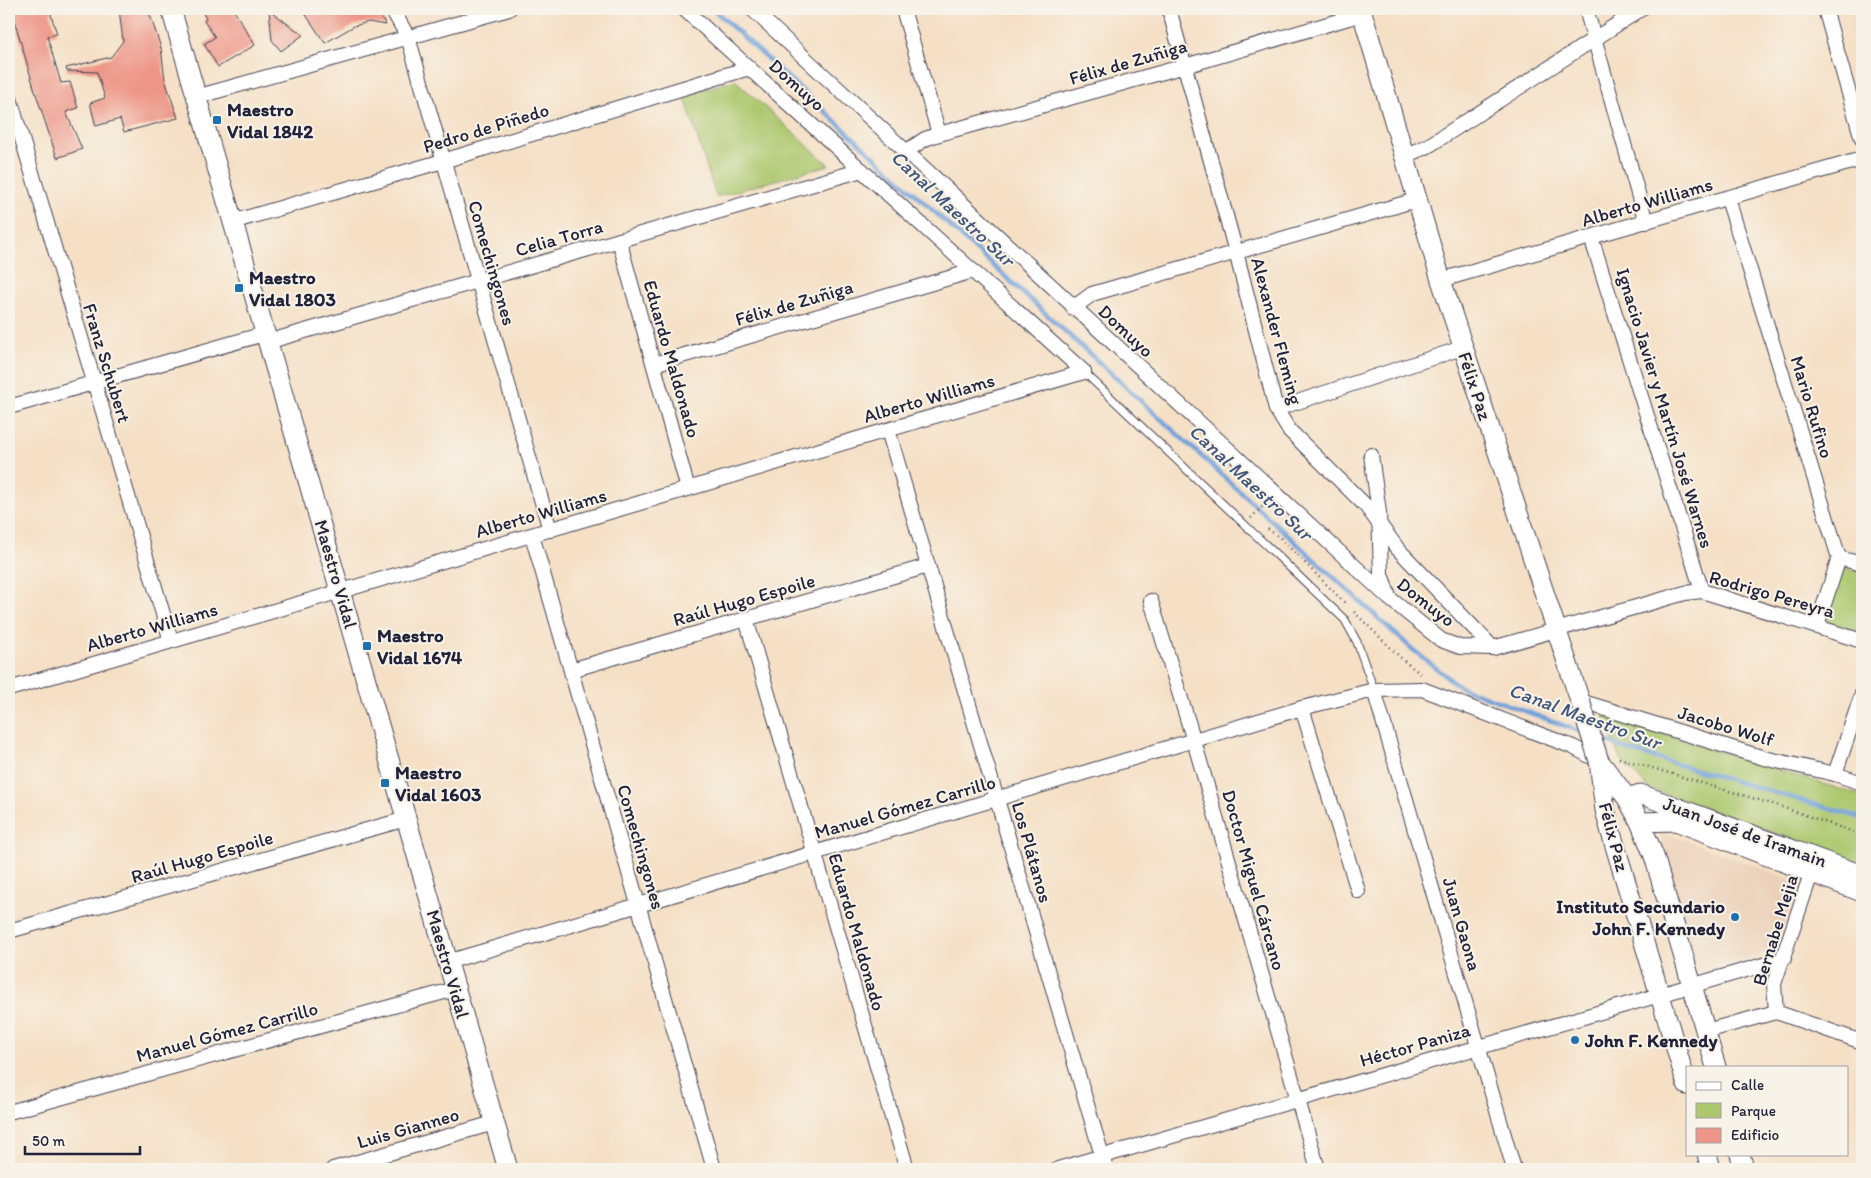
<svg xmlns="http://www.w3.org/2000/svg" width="1871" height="1178" font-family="Itim,sans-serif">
<rect width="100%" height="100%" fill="#f7f3e8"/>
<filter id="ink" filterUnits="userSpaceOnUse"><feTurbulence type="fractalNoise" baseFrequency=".02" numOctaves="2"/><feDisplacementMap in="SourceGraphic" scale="10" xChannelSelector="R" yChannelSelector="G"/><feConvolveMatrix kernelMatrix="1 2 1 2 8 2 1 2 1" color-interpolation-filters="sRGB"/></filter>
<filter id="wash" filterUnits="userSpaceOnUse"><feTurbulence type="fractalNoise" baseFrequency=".0096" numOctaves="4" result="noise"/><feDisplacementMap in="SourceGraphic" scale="20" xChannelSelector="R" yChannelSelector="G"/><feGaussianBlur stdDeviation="1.12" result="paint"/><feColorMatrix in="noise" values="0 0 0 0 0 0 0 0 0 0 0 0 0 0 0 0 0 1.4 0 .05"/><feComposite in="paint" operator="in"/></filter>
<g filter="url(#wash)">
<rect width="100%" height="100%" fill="#f5e0c6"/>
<!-- built -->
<path fill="#ecd1b9" d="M1659,831L1799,882L1774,951L1698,972Z"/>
<!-- green -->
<g fill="#acc76d" stroke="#677454">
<path d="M735,80L829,165L716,197L684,95Z"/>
<path d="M1842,567L1862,573V633L1825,621Z"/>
<path d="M1604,715L1862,796V864L1648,788L1621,760Z"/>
</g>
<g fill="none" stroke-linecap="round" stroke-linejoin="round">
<!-- stream -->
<g stroke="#6fa1da" stroke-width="4.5">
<path d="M713,9L1412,649L1460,687L1584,733"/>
<path d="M1598,738L1628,750L1862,818"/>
</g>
</g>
<g id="blocks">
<!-- building -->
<g fill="#ed9587">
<path d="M11,9H52L51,15L57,34L47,36L61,83L70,82L78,108L66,112L82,149L57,158L35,91Z"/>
<path d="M119,9H148L161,48L165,80L178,118L124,132L120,119L96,126L90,103L105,98L97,72L67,71L66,68L111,57L123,41Z"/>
<path d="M201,9H233L255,45L218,67L204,44L215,37L204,21L206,19Z"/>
<path d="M302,9H376L386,25L368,22L354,26L325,43Z"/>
<path d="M269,10L303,35L281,51L272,40Z"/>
</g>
</g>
</g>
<g filter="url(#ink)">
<use href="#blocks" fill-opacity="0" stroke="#423e50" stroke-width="1"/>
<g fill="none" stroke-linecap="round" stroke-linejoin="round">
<!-- service casing -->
<g stroke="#423e50" stroke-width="9">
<path id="service" d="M1084,372L1345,620L1357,642L1374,690"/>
</g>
<!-- minor casing -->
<g stroke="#423e50" stroke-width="16">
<g id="minor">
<path d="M392,9L408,37L550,530"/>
<path d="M684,9L1084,372"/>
<path d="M752,9L1389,598L1441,640L1460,647L1493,648L1685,593L1702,591L1862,641"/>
<path d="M903,9L939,134"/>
<path d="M1169,9L1236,252L1276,409L1289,430L1366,506L1397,548L1493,648"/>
<path d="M1586,9L1646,222"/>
<path d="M1825,9L1862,139"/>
<path d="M9,95L171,641"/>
<path d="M196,97L509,9"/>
<path d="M905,152L925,139L939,134L1185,66L1362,14"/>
<path d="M1404,156L1428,146L1641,9"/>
<path d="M1728,199L1839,558L1817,626"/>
<path d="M232,222L443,161L749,68"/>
<path d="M1591,237L1702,591"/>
<path d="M619,240L688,489"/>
<path d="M1441,280L1862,159"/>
<path d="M1073,308L1092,294L1416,200"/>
<path d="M267,342L862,170"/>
<path d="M654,364L973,271"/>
<path d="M9,407L264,334"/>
<path d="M1276,409L1462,348"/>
<path d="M888,430L1106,1169"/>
<path d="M1371,455L1379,512L1381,574L1389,597"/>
<path d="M532,535L714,1169"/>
<path d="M1839,558L1862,564"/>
<path d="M1151,601L1194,741L1318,1169"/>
<path d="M746,619L907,1169"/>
<path d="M571,670L928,566"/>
<path d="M9,689L1084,372"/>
<path d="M1374,690L1514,1169"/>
<path d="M1580,701L1764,758L1835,774L1862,783"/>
<path d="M1302,708L1358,891"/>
<path d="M1835,774L1862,694"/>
<path d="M9,931L406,819"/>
<path d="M447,962L1302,708L1374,690L1422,689L1573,747L1599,761"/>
<path d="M1776,1012L1774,984L1814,865"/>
<path d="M1706,1031L1776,1012L1862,1042"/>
<path d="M9,1112L455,989"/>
<path d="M333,1169L494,1123"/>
<path d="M1058,1169L1784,959"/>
</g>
</g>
<!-- secondary casing -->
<g stroke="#423e50" stroke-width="21">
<g id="secondary">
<path d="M171,9L508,1169"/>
<path d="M1361,9L1441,280L1580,701"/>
<path d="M1599,761L1605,810L1612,836L1687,1085"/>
<path d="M1600,762L1627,798L1640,822L1654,856L1716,1067"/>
<path d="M1627,798L1640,794L1648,797L1862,875"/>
<path d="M1640,822L1676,821L1862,892"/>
<path d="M1707,1154L1711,1169"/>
<path d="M1740,1154L1744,1169"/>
</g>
</g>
<!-- path -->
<g stroke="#423e50" stroke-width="2.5" stroke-dasharray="1 4" stroke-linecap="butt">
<path d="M1251,518L1267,502"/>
<path d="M1268,529L1279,537L1345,603"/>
<path d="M1354,612L1404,661L1422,675"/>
<path d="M1619,758L1782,807L1862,835"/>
</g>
<!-- service -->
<use href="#service" stroke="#fff" stroke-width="7"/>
<!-- minor -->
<use href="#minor" stroke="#fff" stroke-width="14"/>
<!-- secondary -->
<use href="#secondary" stroke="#fff" stroke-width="19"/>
<!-- secondary-bridge casing -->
<g stroke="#423e50" stroke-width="21" stroke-linecap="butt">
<path id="secondary-bridge" d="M1580,701L1599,761"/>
</g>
<!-- secondary-bridge -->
<use href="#secondary-bridge" stroke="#fff" stroke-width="19"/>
</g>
</g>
<!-- markers -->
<g fill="#1f6fb2" stroke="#f7f3e8" stroke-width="2">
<rect x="212" y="115" width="10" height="10" rx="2.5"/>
<rect x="234" y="283" width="10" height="10" rx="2.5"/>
<rect x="362" y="641" width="10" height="10" rx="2.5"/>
<rect x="380" y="778" width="10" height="10" rx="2.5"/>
<circle cx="1735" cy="917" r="5"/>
<circle cx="1575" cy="1040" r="5"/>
</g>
<g text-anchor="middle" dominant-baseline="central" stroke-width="4" stroke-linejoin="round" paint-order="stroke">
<!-- street labels -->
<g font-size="19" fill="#22223b" stroke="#f7f3e8">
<text transform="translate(1128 62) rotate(-16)">Félix de Zuñiga</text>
<text transform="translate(797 85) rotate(42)">Domuyo</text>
<text transform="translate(486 128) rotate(-17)">Pedro de Piñedo</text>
<text transform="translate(1647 202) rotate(-16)">Alberto Williams</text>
<text transform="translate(559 238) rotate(-16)">Celia Torra</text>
<text transform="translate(492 263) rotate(74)">Comechingones</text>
<text transform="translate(794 303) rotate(-16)">Félix de Zuñiga</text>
<text transform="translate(1126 331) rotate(43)">Domuyo</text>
<text transform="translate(1277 331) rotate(75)">Alexander Fleming</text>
<text transform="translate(672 359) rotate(74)">Eduardo Maldonado</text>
<text transform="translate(107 363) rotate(73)">Franz Schubert</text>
<text transform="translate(1475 386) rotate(72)">Félix Paz</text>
<text transform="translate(929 398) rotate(-16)">Alberto Williams</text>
<text transform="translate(1812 407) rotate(73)">Mario Rufino</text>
<text transform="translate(1665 408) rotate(73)">Ignacio Javier y Martín José Warnes</text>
<text transform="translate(541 513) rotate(-16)">Alberto Williams</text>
<text transform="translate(336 574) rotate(74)">Maestro Vidal</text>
<text transform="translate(1772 594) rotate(16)">Rodrigo Pereyra</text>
<text transform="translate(744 600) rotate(-16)">Raúl Hugo Espoile</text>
<text transform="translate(1426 602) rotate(38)">Domuyo</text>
<text transform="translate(152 627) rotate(-16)">Alberto Williams</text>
<text transform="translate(1726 726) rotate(17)">Jacobo Wolf</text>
<text transform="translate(905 807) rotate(-16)">Manuel Gómez Carrillo</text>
<text transform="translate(1745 832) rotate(20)">Juan José de Iramain</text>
<text transform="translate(1614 837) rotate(75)">Félix Paz</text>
<text transform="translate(641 847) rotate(74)">Comechingones</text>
<text transform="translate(1032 852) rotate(74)">Los Plátanos</text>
<text transform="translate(202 857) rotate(-16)">Raúl Hugo Espoile</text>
<text transform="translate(1254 880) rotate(74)">Doctor Miguel Cárcano</text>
<text transform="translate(1462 924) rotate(74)">Juan Gaona</text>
<text transform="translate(1775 930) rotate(-73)">Bernabe Mejia</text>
<text transform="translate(857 932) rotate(74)">Eduardo Maldonado</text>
<text transform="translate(448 964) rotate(74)">Maestro Vidal</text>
<text transform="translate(227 1032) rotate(-15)">Manuel Gómez Carrillo</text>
<text transform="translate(1415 1045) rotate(-16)">Héctor Paniza</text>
<text transform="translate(408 1128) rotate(-16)">Luis Gianneo</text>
</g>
<!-- poi labels -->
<g font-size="19" font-weight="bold" fill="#22223b" stroke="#f7f3e8" text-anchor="start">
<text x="227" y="109">Maestro<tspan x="227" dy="22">Vidal 1842</tspan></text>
<text x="249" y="277">Maestro<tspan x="249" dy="22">Vidal 1803</tspan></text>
<text x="377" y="635">Maestro<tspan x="377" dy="22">Vidal 1674</tspan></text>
<text x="395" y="772">Maestro<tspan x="395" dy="22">Vidal 1603</tspan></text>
<text x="1725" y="906" text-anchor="end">Instituto Secundario<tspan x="1725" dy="22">John F. Kennedy</tspan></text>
<text x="1585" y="1040">John F. Kennedy</text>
</g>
<!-- water labels -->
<g font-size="20" font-style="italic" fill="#41557b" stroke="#f7f3e8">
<text transform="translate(953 208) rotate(43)">Canal Maestro Sur</text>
<text transform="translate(1251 482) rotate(43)">Canal Maestro Sur</text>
<text transform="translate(1585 716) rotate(20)">Canal Maestro Sur</text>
</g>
</g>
<!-- margin -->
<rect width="1871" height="1178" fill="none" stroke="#f7f3e8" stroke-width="30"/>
<!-- legend -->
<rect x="1686" y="1066" width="162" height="90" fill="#f7f3e8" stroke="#a29fa3"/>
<rect x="1696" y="1082" width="25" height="8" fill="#ffffff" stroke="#a29fa3"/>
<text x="1731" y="1090" font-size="15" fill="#22223b">Calle</text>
<rect x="1696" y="1103" width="25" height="15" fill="#acc76d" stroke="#a29fa3"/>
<text x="1731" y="1116" font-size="15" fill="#22223b">Parque</text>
<rect x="1696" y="1128" width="25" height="15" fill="#ed9587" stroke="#a29fa3"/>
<text x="1731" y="1140" font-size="15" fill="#22223b">Edificio</text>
<!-- scale -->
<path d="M25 1146v8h115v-8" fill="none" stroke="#22223b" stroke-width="2.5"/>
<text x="32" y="1146" font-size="15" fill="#22223b" stroke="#f7f3e8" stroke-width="4" paint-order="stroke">50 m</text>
</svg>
